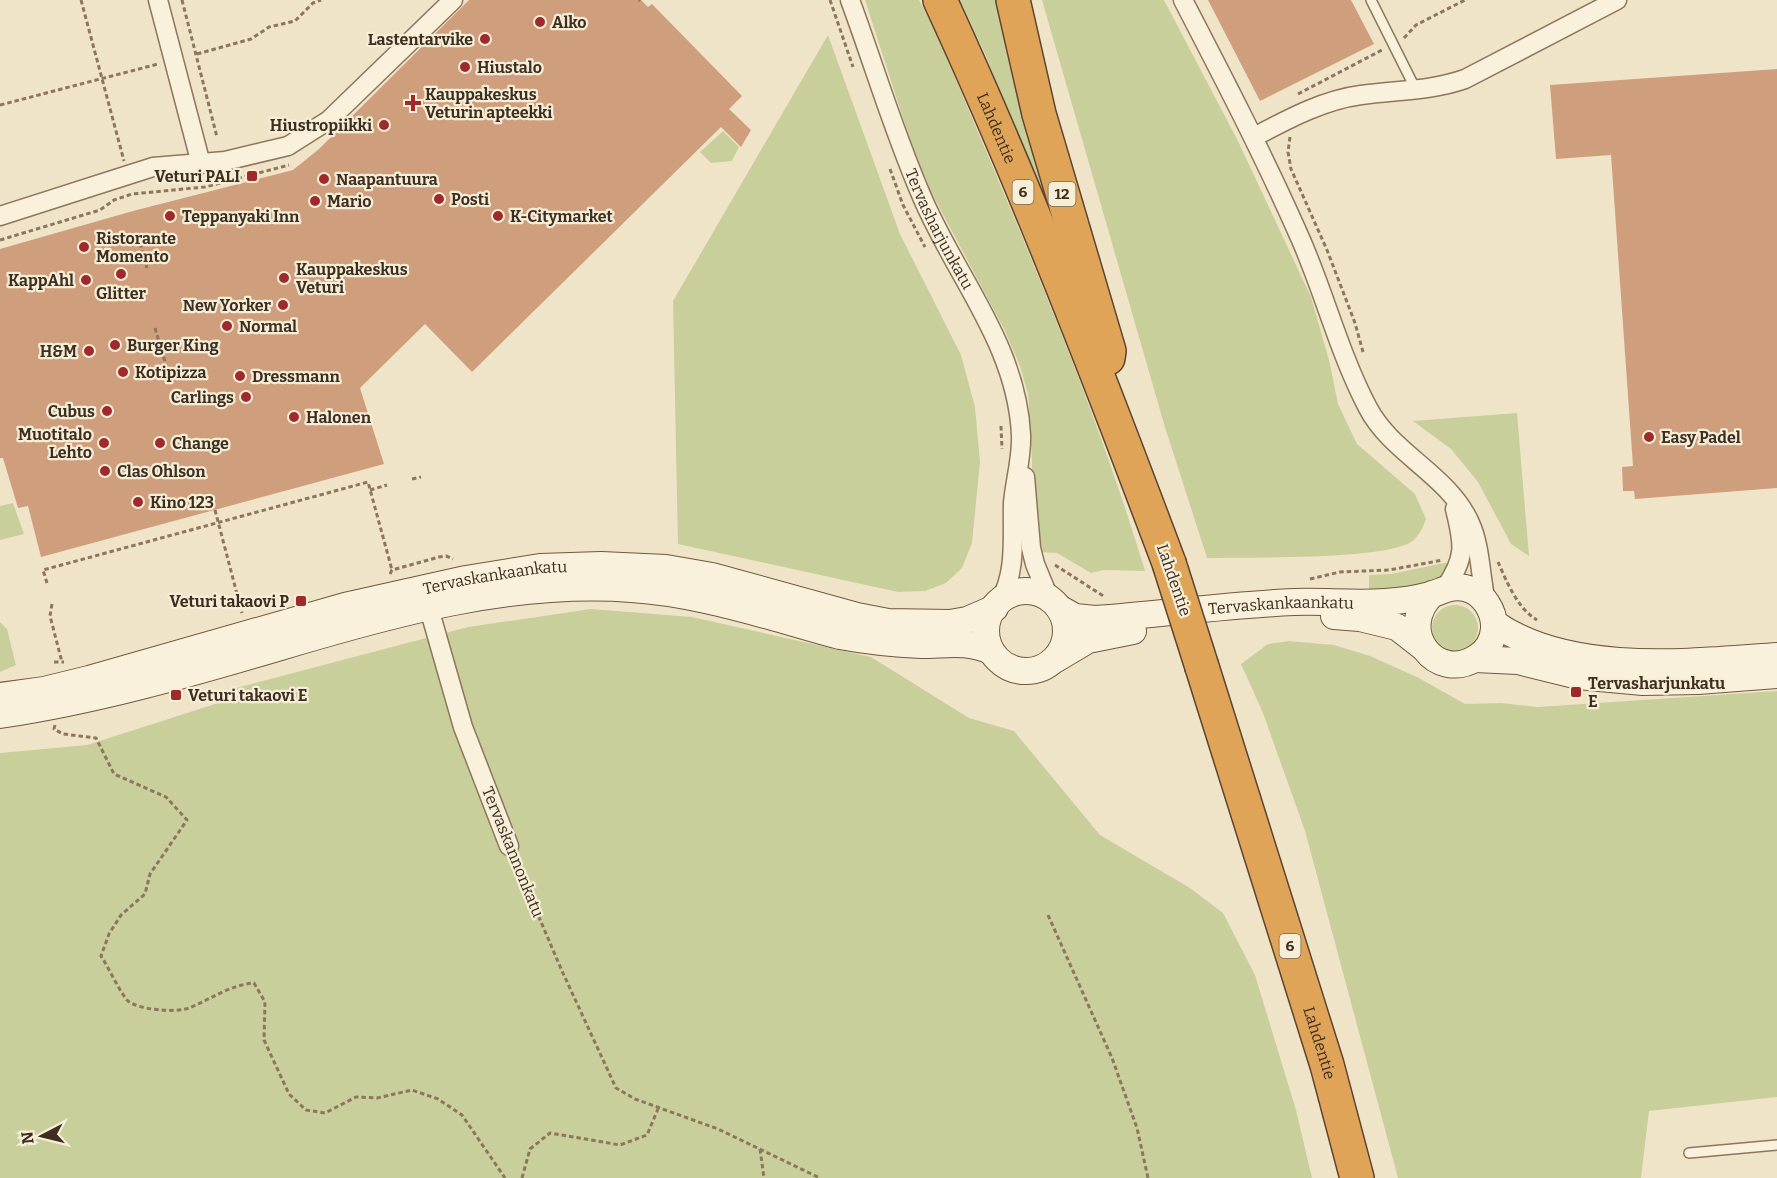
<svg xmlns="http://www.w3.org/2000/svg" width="1777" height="1178" font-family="Bitter,serif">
<rect width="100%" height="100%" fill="#f0e4c8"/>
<!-- green -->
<g fill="#c9cf9b">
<path d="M865,0H919L935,30C1010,209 1089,385 1145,571L1104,570L1091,573L1057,553L1039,552L1031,507L1032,462L1028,394L1020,366L1005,331L920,171Z"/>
<path d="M960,0H1005L1062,245L986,56Z"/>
<path d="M1042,0H1164L1238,141L1311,297L1330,364L1338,404L1357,444L1415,494L1426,519C1423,528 1419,536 1411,542C1384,560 1246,557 1207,558L1164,424Z"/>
<path d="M828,35L900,234L961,355L975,407L980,462L972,543L962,568L946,583L925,591L898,592L678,544L673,301Z"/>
<path d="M723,131L739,147L732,161L711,163L700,152Z"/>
<path d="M1517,413L1529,556L1511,544L1478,482L1451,449L1413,421Z"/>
<path d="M13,503L24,534L0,540V506Z"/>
<path d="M1444,563H1451L1442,578L1426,589L1369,591V575L1391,574Z"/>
<circle cx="1455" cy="628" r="23"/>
<path d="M591,609L692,617L871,657L969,718L1014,731L1100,835L1190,888L1223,913L1255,975L1296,1110L1312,1178H0V753L87,745L237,697L236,688L468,627Z"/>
<path d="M0,622L7,629L16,665L0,672Z"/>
<path d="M1289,641L1334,645L1370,656L1419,678L1465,704L1501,703L1538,707L1777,691V1097L1649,1111L1641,1178H1398L1305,831L1263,713L1241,664L1268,644Z"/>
</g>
<!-- building -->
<g fill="#cf9f7d">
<path d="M469,0H641L648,7L652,4L742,96L729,109L751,130L741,147L721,127L472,372L425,324L360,388L384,464L41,557L28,506L18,508L3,458H0V249L133,211L293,170L319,149Z"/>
<path d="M1208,0H1351L1374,44L1260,101Z"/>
<path d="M1777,69V488L1635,499L1634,491H1623L1622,467L1633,466L1611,155L1556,159L1550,85Z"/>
</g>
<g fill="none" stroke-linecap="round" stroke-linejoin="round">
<!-- lane casing -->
<g stroke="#8d765c" stroke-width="12">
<g id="lane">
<path d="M1371,0L1416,90"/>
<path d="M1689,1153L1777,1145"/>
</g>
</g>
<!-- street casing -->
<g stroke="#8d765c" stroke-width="21">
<g id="street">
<path d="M158,0L201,164"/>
<path id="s1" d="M850,0C874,65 894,133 922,197C956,277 1017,345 1021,435C1022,458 1015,480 1013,503C1012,536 1017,571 1000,601"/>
<path d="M1183,0C1224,79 1265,158 1301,240C1325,295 1340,355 1368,408C1392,454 1449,475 1470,523C1481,547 1480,576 1486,602"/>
<path d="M1254,137C1288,119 1323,100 1361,95C1396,90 1431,91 1465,79L1617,0"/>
<path d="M0,216L153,167L225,161L288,146L329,120L453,0"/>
<path d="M1025,477L1031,548L1035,564L1049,598"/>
<path d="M1445,588C1466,558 1464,545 1455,509"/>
<path d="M426,598L463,727L509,846"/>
</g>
</g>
<!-- secondary casing -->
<g stroke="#6f573f" stroke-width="28">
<g id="secondary">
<circle cx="1026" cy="631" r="40"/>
<path id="s2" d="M1059,608L1075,617L1095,619C1162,614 1228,605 1294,602C1324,601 1355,604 1385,602C1400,601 1415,599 1430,595C1443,591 1451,585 1465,588C1483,592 1495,611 1494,629C1493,641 1486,652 1476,658C1436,683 1395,631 1432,594"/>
<path d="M1334,616L1360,618L1397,627L1424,648"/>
<path d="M1494,623C1569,676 1690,662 1777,656"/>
<path d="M1056,659L1088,640L1133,631"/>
<path d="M1475,659L1518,661L1578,676L1643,682L1698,681L1777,675"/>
<path id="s3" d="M0,696L44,690L89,679L345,606L466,579L540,567L601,565L666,568L712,576L857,616L888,622L950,623L967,620L995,608"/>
<path d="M0,715C94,701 186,675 277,648C391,614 511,580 632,589C680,592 730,605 776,618C798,624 819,631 840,636C867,641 894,644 921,645C947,645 966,640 991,651"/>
</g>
</g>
<!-- highway casing -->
<g stroke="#5b4430" stroke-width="36">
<g id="highway">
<path id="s4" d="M940,0C1025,184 1098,374 1169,563"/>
<path d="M1013,0L1039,114L1109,351L1108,358"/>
<path id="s5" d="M1202,667L1327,1065L1357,1178"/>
</g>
</g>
<!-- path -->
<g stroke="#8d765c" stroke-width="3" stroke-dasharray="4.5 3" stroke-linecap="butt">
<path d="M81,0L124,161"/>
<path d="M182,0L217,137"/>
<path d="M639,0L640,1"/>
<path d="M830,0L853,67"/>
<path d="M1404,38L1416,25L1465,0"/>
<path d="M197,54L251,39L269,27L295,21L313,3L321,0"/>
<path d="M1298,94L1382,50"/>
<path d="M0,105L158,64"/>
<path d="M1290,137L1288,152L1291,169L1327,250L1355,323L1363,352"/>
<path d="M890,169L903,205L925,247"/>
<path d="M138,236L147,268"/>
<path d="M0,240L100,210L114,200L132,194L205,187L289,165"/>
<path d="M155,328L171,382"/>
<path d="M1001,426L1002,449"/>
<path d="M412,479L421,477"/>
<path d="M370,490L387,485"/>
<path d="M215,510L242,613"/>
<path d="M1498,562C1507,582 1517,608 1537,620"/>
<path d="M1055,565L1105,597"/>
<path d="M390,574L392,570L439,557L446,556L453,559"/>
<path d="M1310,579L1340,572L1389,570L1443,560"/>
<path d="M47,583L43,570L368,482L392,570"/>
<path d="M52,604L50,616L62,662"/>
<path d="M54,662H64"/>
<path d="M55,725L54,729L63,734L96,738L114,774L166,797L187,820L150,874L145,894L121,915L109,934L101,956C110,970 117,987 127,1000C136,1010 177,1013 189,1008C211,999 230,985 254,983L265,1002L264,1040L289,1094L306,1110L325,1113L356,1097L377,1098L412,1090L438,1099L462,1115L505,1178"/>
<path d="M515,861L562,971L616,1088L635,1099L718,1129L820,1178"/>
<path d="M1048,915L1112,1058L1137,1128L1148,1178"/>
<path d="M760,1149L764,1178"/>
<path d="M522,1178L530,1149L550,1133L620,1145L647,1135L658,1109"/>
</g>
<!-- lane -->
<use href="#lane" stroke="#faf1dc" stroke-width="9"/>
<!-- street -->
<use href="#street" stroke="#faf1dc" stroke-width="18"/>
<!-- secondary -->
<use href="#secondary" stroke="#faf1dc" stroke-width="26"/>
<!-- highway -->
<use href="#highway" stroke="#e0a458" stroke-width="33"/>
<!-- highway-bridge casing -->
<g stroke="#5b4430" stroke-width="36" stroke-linecap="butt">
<path id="highway-bridge" d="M1169,563L1202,667"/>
</g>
<!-- highway-bridge -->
<use href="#highway-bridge" stroke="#e0a458" stroke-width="33"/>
</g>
<!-- markers -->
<g fill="#9e2a2b" stroke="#f7eed8" stroke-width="2">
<circle cx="540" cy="22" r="6"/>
<circle cx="485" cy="39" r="6"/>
<circle cx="465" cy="67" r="6"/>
<path d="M410 94h6v6h6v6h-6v6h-6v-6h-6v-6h6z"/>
<circle cx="384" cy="125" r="6"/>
<rect x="246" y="170" width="12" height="12" rx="3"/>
<circle cx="324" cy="179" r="6"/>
<circle cx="439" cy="199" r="6"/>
<circle cx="315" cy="201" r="6"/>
<circle cx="170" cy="216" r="6"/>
<circle cx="498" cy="216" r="6"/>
<circle cx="84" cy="247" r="6"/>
<circle cx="121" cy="274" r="6"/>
<circle cx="284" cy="278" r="6"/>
<circle cx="86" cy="280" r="6"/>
<circle cx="283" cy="305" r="6"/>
<circle cx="227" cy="326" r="6"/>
<circle cx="115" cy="345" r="6"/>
<circle cx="89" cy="351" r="6"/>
<circle cx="123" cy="372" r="6"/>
<circle cx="240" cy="376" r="6"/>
<circle cx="246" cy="397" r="6"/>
<circle cx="107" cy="411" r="6"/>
<circle cx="294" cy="417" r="6"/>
<circle cx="1649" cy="437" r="6"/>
<circle cx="104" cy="443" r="6"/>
<circle cx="160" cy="443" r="6"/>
<circle cx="105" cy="471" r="6"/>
<circle cx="138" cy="502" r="6"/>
<rect x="295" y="595" width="12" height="12" rx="3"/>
<rect x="1570" y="686" width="12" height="12" rx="3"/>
<rect x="170" y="689" width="12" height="12" rx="3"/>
</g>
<g text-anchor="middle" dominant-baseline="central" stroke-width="4.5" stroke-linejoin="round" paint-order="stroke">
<!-- shield labels -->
<g fill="#f7eed8" stroke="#756857" stroke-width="1.5">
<rect x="1012.5" y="180" width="21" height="24" rx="4.5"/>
<rect x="1048.5" y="182" width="27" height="24" rx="4.5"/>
<rect x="1279.5" y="934" width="21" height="24" rx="4.5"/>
</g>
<g font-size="15" font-weight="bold" fill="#3d2e20">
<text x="1023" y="192">6</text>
<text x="1062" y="194">12</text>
<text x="1290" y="946">6</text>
</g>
<!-- poi labels -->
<g font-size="16" font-weight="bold" fill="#3d2e20" stroke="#f7eed8" text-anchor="start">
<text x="552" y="22">Alko</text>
<text x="473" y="39" text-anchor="end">Lastentarvike</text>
<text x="477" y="67">Hiustalo</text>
<text x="425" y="94">Kauppakeskus<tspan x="425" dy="18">Veturin apteekki</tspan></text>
<text x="372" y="125" text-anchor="end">Hiustropiikki</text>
<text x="240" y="176" text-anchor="end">Veturi PALI</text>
<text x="336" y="179">Naapantuura</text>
<text x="451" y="199">Posti</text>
<text x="327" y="201">Mario</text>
<text x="182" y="216">Teppanyaki Inn</text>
<text x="510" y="216">K-Citymarket</text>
<text x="96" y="238">Ristorante<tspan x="96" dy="18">Momento</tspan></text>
<text x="296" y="269">Kauppakeskus<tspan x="296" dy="18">Veturi</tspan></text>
<text x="74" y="280" text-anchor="end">KappAhl</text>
<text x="121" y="293" text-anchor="middle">Glitter</text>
<text x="271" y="305" text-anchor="end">New Yorker</text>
<text x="239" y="326">Normal</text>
<text x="127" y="345">Burger King</text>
<text x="77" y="351" text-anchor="end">H&amp;M</text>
<text x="135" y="372">Kotipizza</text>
<text x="252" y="376">Dressmann</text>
<text x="234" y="397" text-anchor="end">Carlings</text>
<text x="95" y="411" text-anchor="end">Cubus</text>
<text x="306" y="417">Halonen</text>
<text x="92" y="434" text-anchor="end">Muotitalo<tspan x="92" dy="18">Lehto</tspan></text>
<text x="1661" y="437">Easy Padel</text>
<text x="172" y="443">Change</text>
<text x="117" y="471">Clas Ohlson</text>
<text x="150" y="502">Kino 123</text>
<text x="289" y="601" text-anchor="end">Veturi takaovi P</text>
<text x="1588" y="683">Tervasharjunkatu<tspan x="1588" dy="18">E</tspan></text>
<text x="188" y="695">Veturi takaovi E</text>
</g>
<!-- street labels -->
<g font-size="16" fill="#3d2e20" stroke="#f7eed8">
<text stroke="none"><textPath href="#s4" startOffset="140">Lahdentie</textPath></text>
<text stroke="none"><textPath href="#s1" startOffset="246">Tervasharjunkatu</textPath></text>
<text stroke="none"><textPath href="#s3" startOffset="510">Tervaskankaankatu</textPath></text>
<text transform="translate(1174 580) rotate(71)">Lahdentie</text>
<text stroke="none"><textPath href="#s2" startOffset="225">Tervaskankaankatu</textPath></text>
<text transform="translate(513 852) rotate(68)">Tervaskannonkatu</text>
<text stroke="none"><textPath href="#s5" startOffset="394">Lahdentie</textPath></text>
</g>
</g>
<!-- north arrow -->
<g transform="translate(42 1136) rotate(263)" stroke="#f7eed8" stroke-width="4.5" paint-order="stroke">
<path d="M0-4.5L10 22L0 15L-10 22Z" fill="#3d2e20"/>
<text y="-9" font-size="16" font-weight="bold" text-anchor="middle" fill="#3d2e20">N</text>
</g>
</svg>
